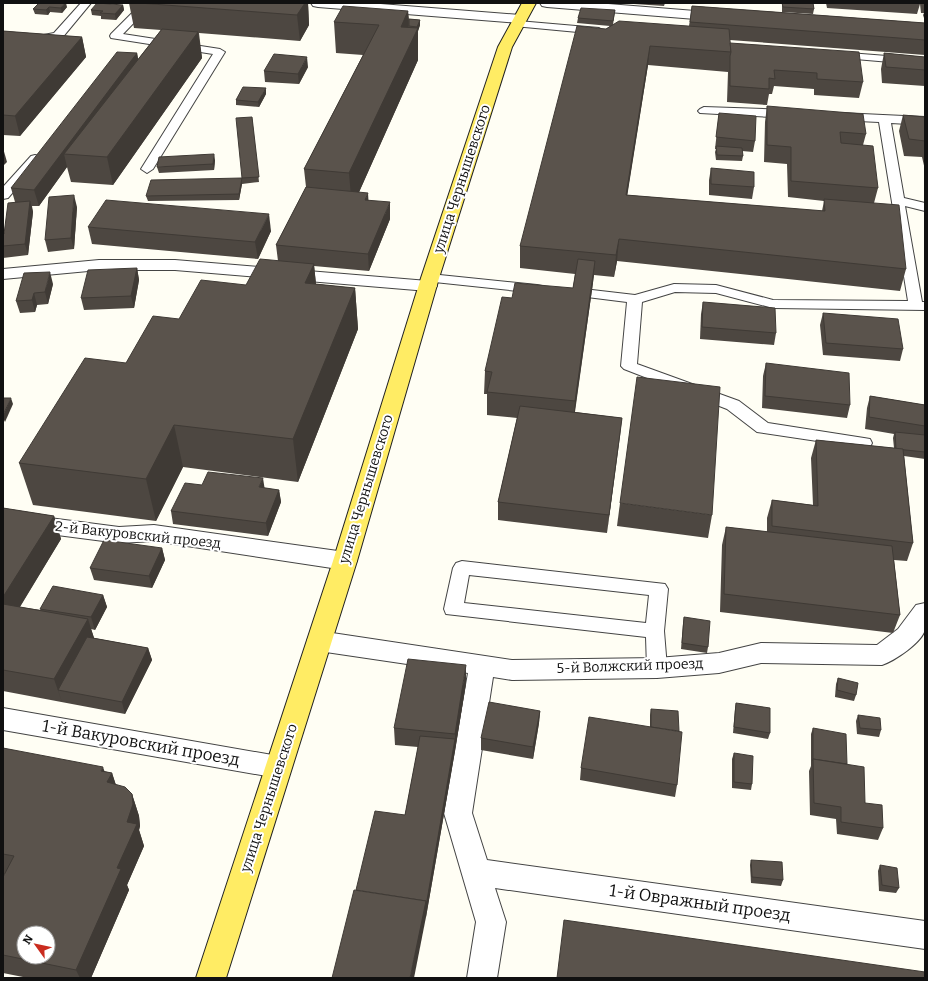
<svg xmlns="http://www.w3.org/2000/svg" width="928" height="981" font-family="Bitter,serif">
<rect width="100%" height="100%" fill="#fffef4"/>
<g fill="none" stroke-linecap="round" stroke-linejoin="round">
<!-- service casing -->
<g stroke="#444" stroke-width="2">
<g id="service">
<path d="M81,3H91L62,38L3,49V43L54,33Z"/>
<path d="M142,3H153L123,34L220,49L225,52L153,169L147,173L141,169L213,54L111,38L110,36L111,34Z"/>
<path d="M518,21L599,28L604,31L599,34L514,26L513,24Z"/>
<path d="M836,52L925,59V65L832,57L831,55Z"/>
<path d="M704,107L789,110L795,114L789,118L700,113L698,111L700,109Z"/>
<path d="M841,113L925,117V125L891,123L904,198L925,203V211L905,206L922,302H925V310L773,308L716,293L675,292L642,302L637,364L739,401L768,423L864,438L870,439L872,443L870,447L864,448L757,432L727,409L624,369L621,366L627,302L587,297L585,294L587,291L592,290L635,295L674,284L716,285L773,300L908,301L879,122L837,120L835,117L837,114Z"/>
<path d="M35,155L39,156L41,159L39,162L8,198L3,199V187L31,156Z"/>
<path d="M430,274L537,285L542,286L544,289L542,292L537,293L425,281L423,278L425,275Z"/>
<path d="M462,561L665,584L668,589L664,631L667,668L664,673L657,676L650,673L647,668L646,637L446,614L444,609L453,568L456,563ZM469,575L649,595L646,623L464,603Z"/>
</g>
</g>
<!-- pedestrian casing -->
<g stroke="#444" stroke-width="2">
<path id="pedestrian" d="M3,708L278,756L288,759L291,767L288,775L278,778L3,730Z"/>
</g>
<!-- minor casing -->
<g stroke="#444" stroke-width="2">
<g id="minor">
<path d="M311,3H368L520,15L525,16L527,19L525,22L520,23L318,7L313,6Z"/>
<path d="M540,3H596L720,13L725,14L727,17L725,20L720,21L547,7L542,6Z"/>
<path d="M99,260H175L428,281L434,282L437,286L434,290L428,291L175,270H99L3,279V269Z"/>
<path d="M3,512L119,527L154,525L345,552L353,555L357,561L353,567L345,570L154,541L119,543L3,528Z"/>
<path d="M925,603C925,611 926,620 925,629C923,642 894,661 882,665L761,663L719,673L657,678L512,680L493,677L472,813L487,860L925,921V949L495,888L506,922L497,978H467L476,922L444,813L468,673L319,651L310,648L307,641L310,634L319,631L512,660L657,658L719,653L761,643L877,645L898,629L916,605Z"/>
</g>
</g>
<!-- primary casing -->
<g stroke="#222" stroke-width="2">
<path id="primary" d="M522,3H536L512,47L439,278L357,561L226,978H196L333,561L421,278L498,47Z"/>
</g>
<!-- service -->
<use href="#service" fill="#fff" fill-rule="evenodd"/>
<!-- pedestrian -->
<use href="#pedestrian" fill="#fff" fill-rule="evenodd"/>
<!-- minor -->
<use href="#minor" fill="#fff" fill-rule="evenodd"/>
<!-- primary -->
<use href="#primary" fill="#ffec64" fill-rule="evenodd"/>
</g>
<!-- wall -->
<g fill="#4d4741">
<path d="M39,3L67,7L62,13L50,12L48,15L35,14L33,9Z"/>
<path d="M129,3H308L309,25L300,41L199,33L202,58L113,185L71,182L67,167L39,206H32L33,212L28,255L3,258V234H4L15,202L11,188L137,53L138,59L161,30L134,28Z"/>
<path d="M634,3H665L664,6L634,4Z"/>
<path d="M737,3H748L747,4H737Z"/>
<path d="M782,3H813L814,9L813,14L782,12Z"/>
<path d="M826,3H925V21L923,15L924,13H921L920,4L917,14L827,8Z"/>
<path d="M123,5L124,10L116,20L101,19V16L92,15L91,10Z"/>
<path d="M692,6L925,23V55L730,40V44L863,82L859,98L814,95V89L774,86L772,94H769L767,105L727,102L728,72L648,65L627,195L822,211L824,201L788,197L787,164L764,162L765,122L767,106L866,134L863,145L878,188L874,203L906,269L900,291L617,261L614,277L594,275L575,412L622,418L607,533L498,520V502L517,418L487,415V394H484L485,371L512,298L573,288L575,274L520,268V246L606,29L610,26L577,23L578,18L615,10L613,25L689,26Z"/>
<path d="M408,11L409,19L420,20V25L418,31V60L359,192L390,219L369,271L314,266L316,284L355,288L358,329L298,482L183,467L156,521L33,505L19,463L126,363L179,319L246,285L278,261L276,245L306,187L304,169L363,55L336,53L334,22Z"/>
<path d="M3,31L82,37L86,57L20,136L3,135Z"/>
<path d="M884,53L925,57V89V86L882,83L881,69Z"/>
<path d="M308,67L299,84L265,82L264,71Z"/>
<path d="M266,94L259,107L236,105V100Z"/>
<path d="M719,113L755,141L753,152L742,151L743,156L742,161L716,160L715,152L716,149H715Z"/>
<path d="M903,115L925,117V170L922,157L904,156L899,131Z"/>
<path d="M252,117L259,182L242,184L239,200L148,201L146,196L242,178Z"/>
<path d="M215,160L214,170L159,173L157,167Z"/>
<path d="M711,168L754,187L752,199L709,195V180Z"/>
<path d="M77,207L74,249L48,252L45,240Z"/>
<path d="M88,227L271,231L258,259L92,244Z"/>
<path d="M137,268L139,280L134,308L84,310L81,298Z"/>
<path d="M53,284L48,304L37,305L35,312L20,313L16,301Z"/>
<path d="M703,302L776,333L774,345L700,339L701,314Z"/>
<path d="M823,313L903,349L900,361L823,355L820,325Z"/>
<path d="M766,363L850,405L847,418L762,408L763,376Z"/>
<path d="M870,396L925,405V459L904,456L913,543L907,561L894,560L900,615L893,633L720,612L722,545L726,527L767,532V518L772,500L813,505L811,458L816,440L894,448L893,438L894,434L865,429L867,408Z"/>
<path d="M202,485L264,488L279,490L281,502L268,536L173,524L171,511Z"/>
<path d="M620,503L712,515L708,538L617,526Z"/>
<path d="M3,508L54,516L61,539L20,607L41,610L40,609L103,595L107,607L95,630L91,629L94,638L148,648L152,660L125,714L3,691Z"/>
<path d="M162,548L165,560L152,588L94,580L90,568Z"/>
<path d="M684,617L708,647L707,653L681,649L683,624Z"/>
<path d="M838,678L856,695L854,701L835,697L836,684Z"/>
<path d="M466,683L455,751L426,917L405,815L418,747L395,745L394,728Z"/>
<path d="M736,703L770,733L768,739L733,733L735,709Z"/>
<path d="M651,709L677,785L675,797L580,780L581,768L650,727V715Z"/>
<path d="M540,711L539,723L533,759L481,750V738Z"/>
<path d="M858,715L881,730L879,737L857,734L856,721Z"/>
<path d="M813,728L847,764L865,803L883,828L878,840L837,834L836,819L810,815L809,771L811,766V734Z"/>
<path d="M3,748L112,773L116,785L132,794L139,816L140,826L139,830L144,846L127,885L129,890L91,978H28L3,973V877L5,874H3Z"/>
<path d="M734,753L752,784L751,790L732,788V759Z"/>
<path d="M751,860L783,880L781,886L751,883L750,865Z"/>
<path d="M880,865L899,888L896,893L879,891L878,871Z"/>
</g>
<!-- shaded-wall -->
<g fill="#3f3a35">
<path d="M65,3H66L67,7L62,13L61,8Z"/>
<path d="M305,3H308L309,25L300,41L297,15Z"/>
<path d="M123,5L124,10L116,20L115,14Z"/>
<path d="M49,7L50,12L48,15L46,10Z"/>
<path d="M408,11L409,42L401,27Z"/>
<path d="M420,20V25L418,31V60L352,208L349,173L417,30V27Z"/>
<path d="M198,32L202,58L113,185L107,157Z"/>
<path d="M82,37L86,57L20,136L15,116Z"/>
<path d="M650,46L648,65L624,216L626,195Z"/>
<path d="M137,53L140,69L64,154L67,167L39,206L34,190Z"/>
<path d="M307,57L308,67L299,84L298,74Z"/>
<path d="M266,88V94L259,107L258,102Z"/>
<path d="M3,148L7,162L3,166Z"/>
<path d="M214,154L215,160L214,170L213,164Z"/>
<path d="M242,178V184L239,200V194Z"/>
<path d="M368,193L369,209L365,200Z"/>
<path d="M74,195L77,207L74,249L71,238Z"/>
<path d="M30,201L33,212L28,255L25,244Z"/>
<path d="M390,202V219L369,271L368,254Z"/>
<path d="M269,214L271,231L258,259L255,242Z"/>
<path d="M619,239L617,261L614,277L616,255Z"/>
<path d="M595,261L593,283L573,423L575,401Z"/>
<path d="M314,264L318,305L305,283Z"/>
<path d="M137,268L139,280L134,308L131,296Z"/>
<path d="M50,272L53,284L48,304L45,292Z"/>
<path d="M355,288L358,329L298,482L293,439Z"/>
<path d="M34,293L37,305L35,312L32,300Z"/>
<path d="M11,398L13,404L5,422L3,418V415Z"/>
<path d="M622,418L620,436L607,533L609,515Z"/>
<path d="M174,425L183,467L156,521L146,479Z"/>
<path d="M263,478L265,491L259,487Z"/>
<path d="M279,490L281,502L268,536L266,523Z"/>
<path d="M54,516L61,539L8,626L3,614V597Z"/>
<path d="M162,548L165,560L152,588L149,576Z"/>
<path d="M103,595L107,607L95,630L91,617Z"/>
<path d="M88,619L95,641L58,690L62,702L54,679Z"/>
<path d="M148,648L152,660L125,714L122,702Z"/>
<path d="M466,665V683L455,751V734Z"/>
<path d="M540,711L539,723L533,759V747Z"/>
<path d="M455,739V751L426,917L414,978H410Z"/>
<path d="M103,767L108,781L112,773L119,795L115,804L101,771Z"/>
<path d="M132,794L139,816L140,826L139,830L144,846L127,885L129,890L91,978H80L76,970L117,868L127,822Z"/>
</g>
<!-- building -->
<g fill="#5a534c" stroke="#3f3a35" fill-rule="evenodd">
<path d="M39,3H65L61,8L49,7L46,10L33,9Z"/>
<path d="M97,3L123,5L115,14L100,13L103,11L91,10Z"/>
<path d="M139,3H305L297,15Z"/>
<path d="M782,3H813L814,9L783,7Z"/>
<path d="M343,6L408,11L401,27L418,28L349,173L304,169L379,25L334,22Z"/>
<path d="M692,6L925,23V40L690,22Z"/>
<path d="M581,8L615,10L613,21L578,18Z"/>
<path d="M409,19L420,20L417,27L409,26Z"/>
<path d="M619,21L729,29L731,52L650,46L626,195L825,211L824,199L899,205L906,269L619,239L616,255L520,246L577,26L606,29Z"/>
<path d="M162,29L198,32L107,157L64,154Z"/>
<path d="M3,31L82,37L15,116L3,115Z"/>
<path d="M730,43L859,52L863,82L817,79V73L774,70L775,79L769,78V89L730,86V56L731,52Z"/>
<path d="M117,52L137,53L34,190L11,188Z"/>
<path d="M884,53L925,57V70L886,67Z"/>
<path d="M274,54L307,57L298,74L264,71Z"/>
<path d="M243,87L266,88L258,102L236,100Z"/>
<path d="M767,106L863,114L866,134L840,132L841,143L873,146L878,188L791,181V147L767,145Z"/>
<path d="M719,113L756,116L755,141L716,137Z"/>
<path d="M903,115L925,117V141L909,139Z"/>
<path d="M252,117L259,177L242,178L236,118Z"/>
<path d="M716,146L742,148L743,156L717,155Z"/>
<path d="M214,154L213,164L157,167L159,157Z"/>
<path d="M711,168L754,172V187L711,184Z"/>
<path d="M242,178L239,194L146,196L151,180Z"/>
<path d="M306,187L368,193L365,200L390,202L368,254L276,245Z"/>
<path d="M74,195L71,238L45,240L49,197Z"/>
<path d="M106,200L269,214L255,242L88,227Z"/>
<path d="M30,201L25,244L3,246V234H4L8,203Z"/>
<path d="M260,259L314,264L305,283L355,288L293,439L174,425L146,479L19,463L85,358L126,363L153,316L179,319L201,280L246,285Z"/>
<path d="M578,259L595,261L575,401L487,392L492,372L485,371L502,297L512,298L515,283L573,288Z"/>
<path d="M137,268L131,296L81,298L88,270Z"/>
<path d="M50,272L45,292L34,293L32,300L16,301L24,273Z"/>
<path d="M703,302L775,308L776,333L702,327Z"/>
<path d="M823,313L898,319L903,349L826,343Z"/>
<path d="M766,363L849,373L850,405L765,396Z"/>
<path d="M637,377L720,387L712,515L620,503Z"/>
<path d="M870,396L925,405V426L869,417Z"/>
<path d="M3,398H11L3,415Z"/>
<path d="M520,406L622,418L609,515L498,502Z"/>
<path d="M895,432L925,435V452L896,449Z"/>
<path d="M816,440L903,449L913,543L772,526V500L818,506Z"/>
<path d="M208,472L263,478L259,487L279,490L266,523L171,511L185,483L202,485Z"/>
<path d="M3,508L54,516L3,597Z"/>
<path d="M726,527L892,546L900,615L724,594Z"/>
<path d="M104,540L162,548L149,576L90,568Z"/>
<path d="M53,586L103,595L91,617L40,609Z"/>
<path d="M3,604L88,619L54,679L3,670Z"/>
<path d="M684,617L710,621L708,647L682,643Z"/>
<path d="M87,637L148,648L122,702L58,690Z"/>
<path d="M408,659L466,665L455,734L394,728Z"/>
<path d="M838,678L858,683L856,695L837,690Z"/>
<path d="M489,702L540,711L533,747L481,738Z"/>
<path d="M736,703L770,708V733L734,727Z"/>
<path d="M651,709L678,711L679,731L651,727Z"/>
<path d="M858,715L880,718L881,730L860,728Z"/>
<path d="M589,717L682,732L677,785L581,768Z"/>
<path d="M813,728L846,734L847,764L813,759V761Z"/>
<path d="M420,736L455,739L426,906V901L356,890L375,811L405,815Z"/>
<path d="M3,748L103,767L101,771L112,773L107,782L125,787L132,794L133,804L127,822L137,824L117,868L121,869L76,970L3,955V877L14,856L3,854ZM24,933H48V957H24Z"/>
<path d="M734,753L753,756L752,784L734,782Z"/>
<path d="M813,759L864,767L865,803L882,805L883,828L841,822V807L814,803Z"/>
<path d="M751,860L782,862L783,880L752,877Z"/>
<path d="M880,865L897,868L899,888L882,885Z"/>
<path d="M354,890L426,901L410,978H332Z"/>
<path d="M564,920L925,972V978H557Z"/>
</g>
<g text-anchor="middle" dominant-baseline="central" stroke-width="4" stroke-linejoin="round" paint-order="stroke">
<!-- street labels -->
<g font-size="14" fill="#111" stroke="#fff">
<text transform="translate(462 179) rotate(-72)">улица Чернышевского</text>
<text transform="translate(366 489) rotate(-73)">улица Чернышевского</text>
<text transform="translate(138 535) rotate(6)">2-й Вакуровский проезд</text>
<text transform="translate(630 666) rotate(-2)">5-й Волжский проезд</text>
<text transform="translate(269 798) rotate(-72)">улица Чернышевского</text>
</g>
<!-- near-street labels -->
<g font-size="17" fill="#111" stroke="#fff">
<text transform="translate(141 743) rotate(10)">1-й Вакуровский проезд</text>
<text transform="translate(700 903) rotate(8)">1-й Овражный проезд</text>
</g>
</g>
<!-- border -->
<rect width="928" height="981" fill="none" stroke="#111111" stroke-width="8"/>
<!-- north arrow -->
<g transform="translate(36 945) rotate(303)"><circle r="19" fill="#ffffff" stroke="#a0a0a0"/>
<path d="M0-3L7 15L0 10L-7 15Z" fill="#ca2c1f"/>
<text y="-6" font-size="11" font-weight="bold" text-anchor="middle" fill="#111111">N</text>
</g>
</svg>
